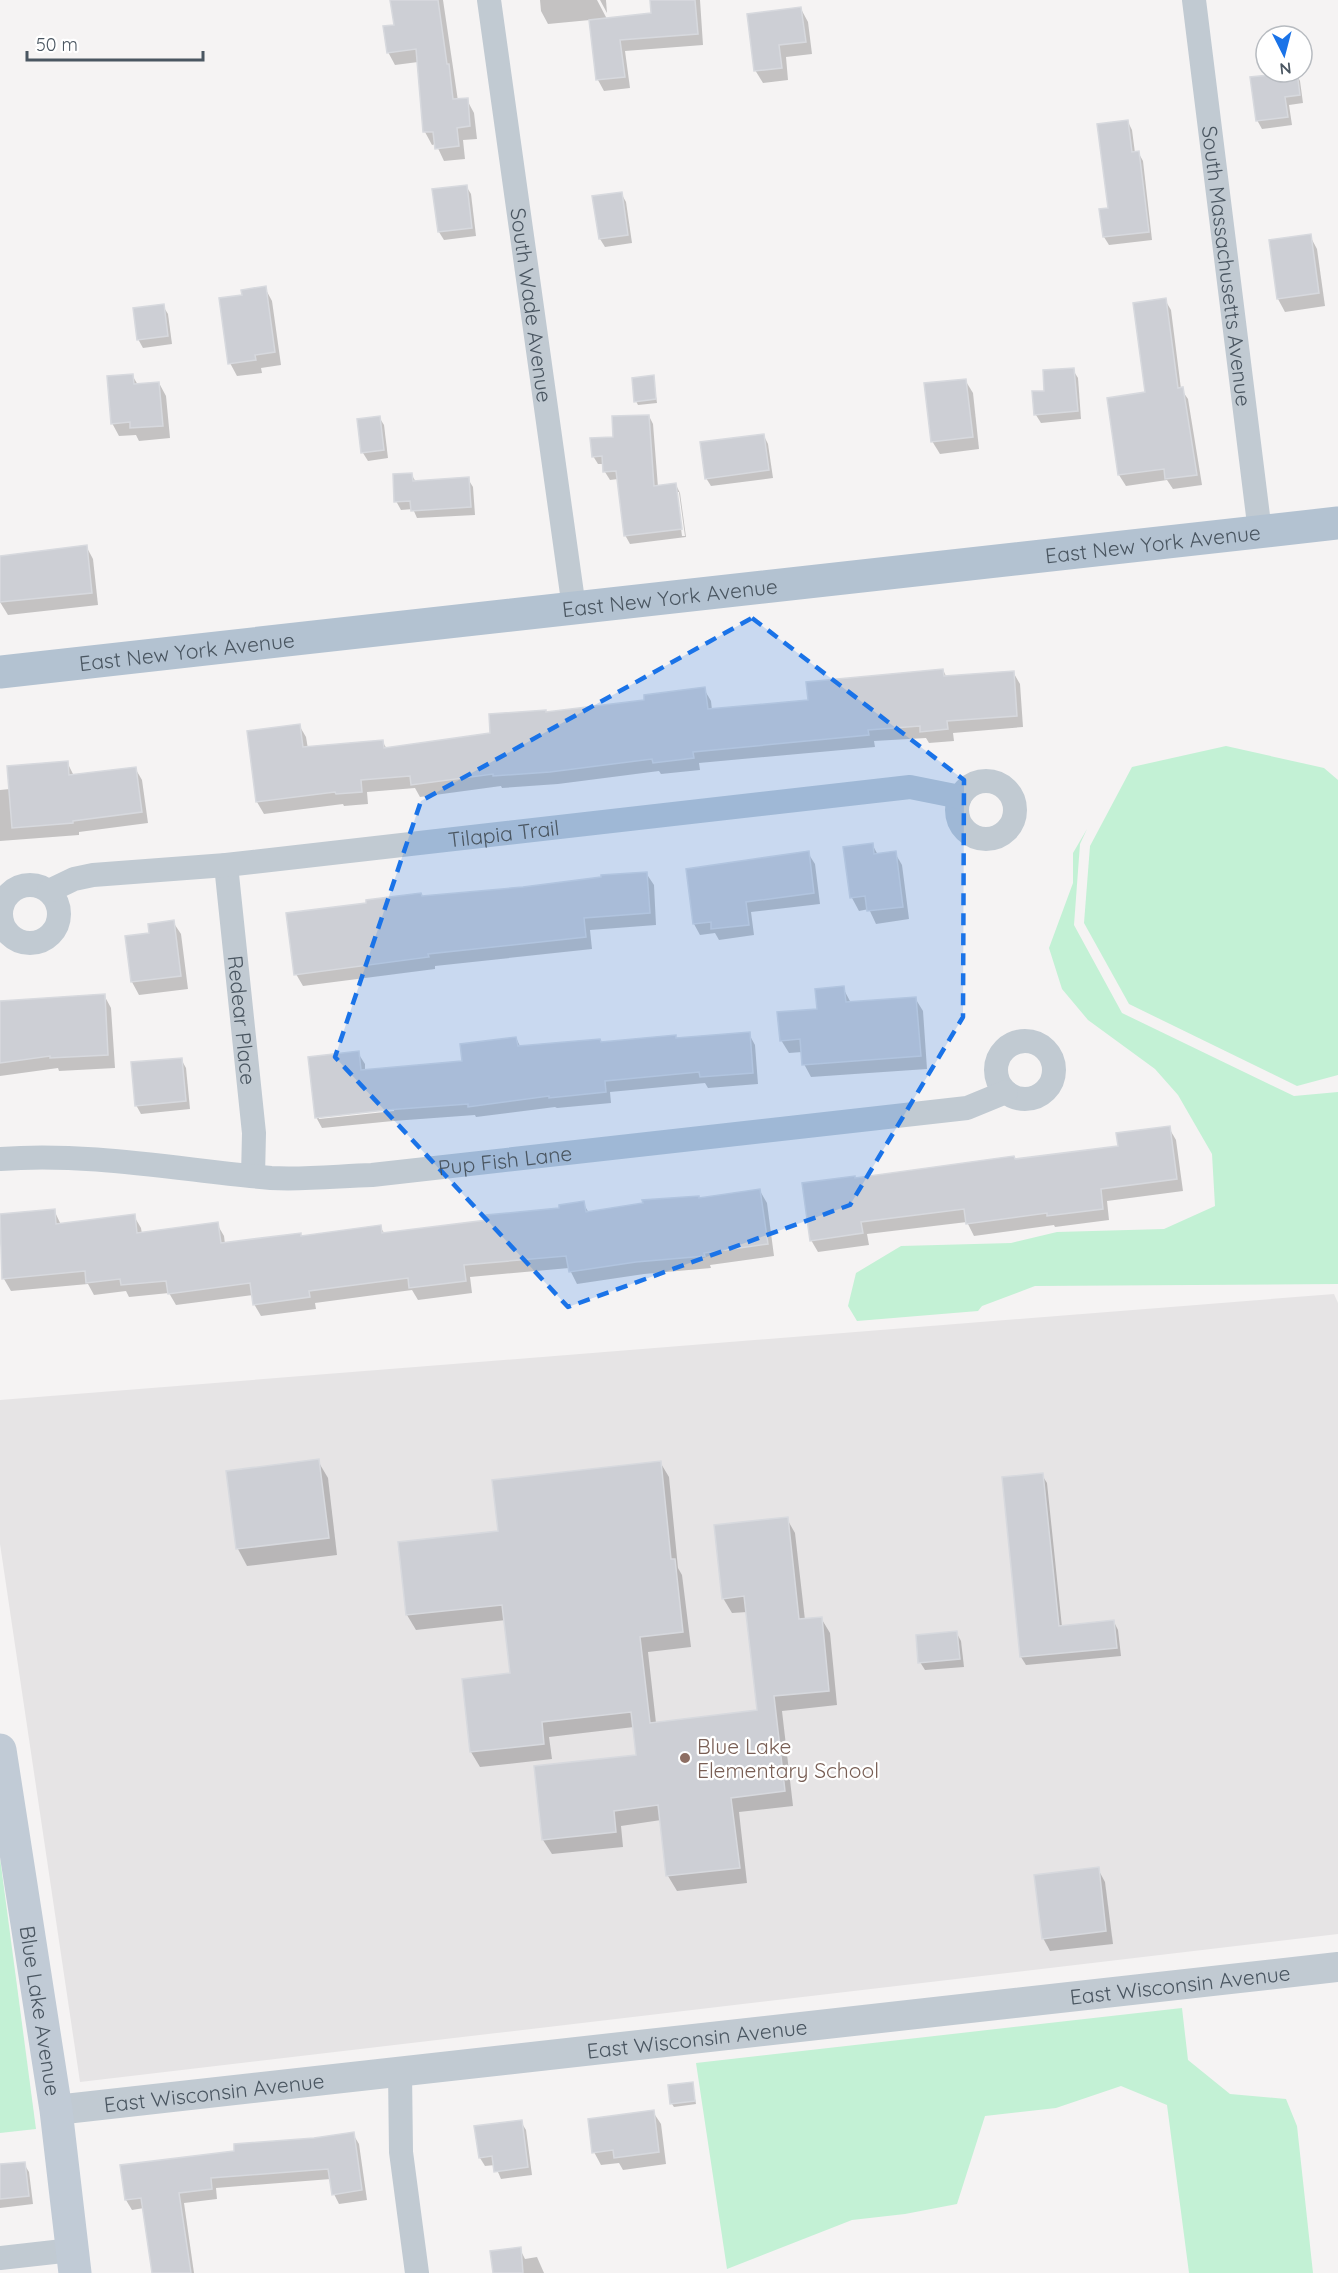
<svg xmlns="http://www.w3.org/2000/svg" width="1338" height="2273" font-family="Quicksand,sans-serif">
<rect width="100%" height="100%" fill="#f5f3f3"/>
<!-- education -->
<path fill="#e6e4e5" d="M1334,1294L1338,1303V1934L80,2082L0,1544V1400Z"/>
<!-- green -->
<g fill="#c3f1d5">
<path d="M1226,746L1324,768L1338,780V1075L1297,1086L1129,1004L1084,923L1090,846L1132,767Z"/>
<path d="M1087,829L1080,844L1074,925L1122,1013L1294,1096L1338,1092V1284L1035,1286L982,1306L978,1311L857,1321L848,1306L856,1273L901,1246L1011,1243L1057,1232L1164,1229L1215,1206L1212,1154L1178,1095L1155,1069L1088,1020L1062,989L1049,948L1073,883V853Z"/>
<path d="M0,1858L36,2129L0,2133Z"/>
<path d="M1182,2008L1188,2060L1230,2094L1286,2099L1297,2126L1313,2273H1189L1167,2105L1121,2086L1056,2108L985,2116L957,2204L905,2214L852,2220L727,2269L696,2063Z"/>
</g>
<!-- shadow -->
<g fill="#0003" fill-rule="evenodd">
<path d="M392,0H443L458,101L467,100L474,113L477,139L463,140L465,159L444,161L436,144L432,145L425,132L418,62L395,65L388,52L395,26Z"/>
<path d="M540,0H597L607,19L652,14L651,0H700L703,45L625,51L630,88L604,91L598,80L590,20L548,24L541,11Z"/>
<path d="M600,0H606L607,13Z"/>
<path d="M801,9L808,22L812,54L786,57L788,80L763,83L755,70Z"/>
<path d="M1296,73L1300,81L1303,103L1289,105L1292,125L1262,129L1257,120Z"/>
<path d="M1128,122L1132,130L1135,153L1138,152L1143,161L1152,240L1109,245L1104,237Z"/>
<path d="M466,186L471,194L476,236L444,240L439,232Z"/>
<path d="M621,193L626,202L632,243L605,247L600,239Z"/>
<path d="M1310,236L1317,249L1325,306L1285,312L1278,299L1270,241Z"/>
<path d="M265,288L272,301L281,365L261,368L262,373L237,376L230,363L244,296Z"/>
<path d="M1165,300L1171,310L1181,389L1188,399L1202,485L1173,489L1167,480L1126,486L1119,475L1109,399L1147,394Z"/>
<path d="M163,306L168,314L172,344L143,348L138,339Z"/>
<path d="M1073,370L1078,378L1081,419L1041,423L1036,415L1046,392Z"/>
<path d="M132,375L138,385L159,383L166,396L170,438L139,441L136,435L119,436L112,423Z"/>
<path d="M653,377L657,403L638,405L636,401Z"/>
<path d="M965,380L973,393L979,449L940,454L932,441Z"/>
<path d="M649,416L653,424L658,487L676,485L680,493L686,537L630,544L625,535L618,479L610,480L605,472L604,464H598L593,456ZM676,492H679L685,536H682Z"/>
<path d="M379,417L384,425L388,458L368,461L363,453L358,420Z"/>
<path d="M764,436L768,444L773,478L711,486L706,478Z"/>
<path d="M411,474L416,482L468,479L473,487L475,515L417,518L413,509L401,510L396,501Z"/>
<path d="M86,546L93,559L98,605L8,615L0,602V557Z"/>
<path d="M943,670L947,678L1013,672L1020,684L1023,727L953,733L954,741L929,743L926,738L874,741L875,747L699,763L700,770L661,774L659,771L558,784L502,788L501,786L420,797L415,788L367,792L368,804L344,806L343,804L264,814L257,802L299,725L306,737L308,749L382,741L387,749L492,734L546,714L646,701L704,689L711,701L712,710L810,701Z"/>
<path d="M67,762L74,776L135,768L142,780L148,823L79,832V835L0,841V790L10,789Z"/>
<path d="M872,844L878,855L895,853L902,865L909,919L876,924L869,909L859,911L852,898Z"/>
<path d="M808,853L815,864L820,904L751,912L754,935L719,940L715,933L700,935L694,924Z"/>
<path d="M646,873L654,885L656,925L590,930L592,949L435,966V969L303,986L296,974L368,905Z"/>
<path d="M173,922L181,934L188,989L139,995L132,982L126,937L151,934Z"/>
<path d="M843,988L851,1003L915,998L923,1011L927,1069L811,1077L804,1064L802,1052L789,1053L781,1040Z"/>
<path d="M104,995L111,1008L115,1068L59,1071L58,1068L0,1076V1003Z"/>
<path d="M749,1034L755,1045L758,1084L708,1088L705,1083L610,1092L611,1103L557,1108L555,1107L476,1117L475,1115L393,1121L322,1128L316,1117L358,1053L365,1064V1071L464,1062L516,1038L521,1048ZM394,1108V1111L319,1119V1116Z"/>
<path d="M181,1059L186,1068L190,1109L141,1114L136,1105Z"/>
<path d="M1169,1128L1176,1140L1183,1191L1107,1201L1109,1220L1055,1227L1054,1225L974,1236L967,1222L867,1234L869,1245L818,1252L811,1240L855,1179L1120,1147Z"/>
<path d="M760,1191L767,1203L774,1256L710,1265L711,1268L644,1274L577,1284L569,1268L470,1277L472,1293L418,1300L412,1290L315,1303L316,1309L261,1316L254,1304L253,1295L176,1305L169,1293L129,1297L126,1291L94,1295L88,1284L11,1291L4,1279L0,1237V1215L54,1210L61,1225L134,1216L141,1228L142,1234L217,1224L224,1236L225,1244L300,1234L302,1237L380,1227L385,1234L489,1221L561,1209L583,1203L589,1213Z"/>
<path d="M318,1461L328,1478L337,1555L247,1566L238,1549Z"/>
<path d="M660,1462L669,1477L678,1568L682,1575L691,1647L648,1652L656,1723L758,1712L747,1612L732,1613L723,1598L787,1519L795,1533L805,1620L821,1618L830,1633L837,1705L782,1711L793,1806L739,1812L747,1883L677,1891L668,1876L661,1820L621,1826L623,1847L552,1854L543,1840L638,1757L634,1727L549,1737L552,1759L480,1767L471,1752L512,1675L506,1620L416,1630L407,1615L499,1532Z"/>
<path d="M1042,1475L1047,1483L1062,1627L1114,1622L1118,1630L1121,1656L1026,1665L1021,1657Z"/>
<path d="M956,1632L961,1641L964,1667L925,1670L920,1662Z"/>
<path d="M1098,1869L1105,1882L1113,1944L1050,1951L1043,1938Z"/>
<path d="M692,2083L696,2104L674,2107L672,2104Z"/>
<path d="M653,2112L661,2124L666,2164L623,2170L619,2163L601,2165L594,2152Z"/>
<path d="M521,2122L526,2130L532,2175L501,2179L495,2165L485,2166L480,2158Z"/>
<path d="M353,2134L359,2144L367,2200L339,2204L334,2194L331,2179L216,2188L217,2199L184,2203L194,2273H154L144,2208L132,2210L126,2200L236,2152Z"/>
<path d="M24,2164L29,2172L33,2204L0,2208V2166Z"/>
<path d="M520,2249L525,2259L537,2257L544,2273H494Z"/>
</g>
<!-- building -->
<g fill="#cdcfd5" stroke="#d7d9de" stroke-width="1.5">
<path d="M390,0H438L447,64H449L453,99L468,98L470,126L457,128L459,146L435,149L433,132H423L416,49L387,53L383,26L394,25Z"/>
<path d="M650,0H695L698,34L620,40L625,77L596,80L589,20L651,13Z"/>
<path d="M801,7L806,42L779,45L782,68L754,71L747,14Z"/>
<path d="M1297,72L1300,95L1285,97L1288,117L1256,121L1250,77Z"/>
<path d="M1128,120L1132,152L1139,151L1149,232L1103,237L1099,209L1108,208L1097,124Z"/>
<path d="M467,185L472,228L438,232L432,189Z"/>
<path d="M622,192L628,235L599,239L592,196Z"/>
<path d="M1311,234L1319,293L1277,299L1269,240Z"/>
<path d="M266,286L275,352L255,355L256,360L228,364L219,298L242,295L241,290Z"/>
<path d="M1166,298L1178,388L1183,387L1197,475L1165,479L1164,469L1118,475L1107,398L1145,392L1133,303Z"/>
<path d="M164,304L168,336L137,340L133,308Z"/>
<path d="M1074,368L1078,411L1034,415L1032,391H1044L1043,370Z"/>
<path d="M133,374L134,384L159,382L163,426L130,428V422L111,424L107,376Z"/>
<path d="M654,375L656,399L634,402L632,378Z"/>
<path d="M966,379L973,437L931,442L924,383Z"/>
<path d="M649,415L654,486L676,483L682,529L624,536L616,471L603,472L602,456L592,457L590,438L613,437L612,416Z"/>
<path d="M380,416L384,450L361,453L357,419Z"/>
<path d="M764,434L769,470L705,479L700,442Z"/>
<path d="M412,473L413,481L469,477L471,507L411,511L410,501L394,502L393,474Z"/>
<path d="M87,545L92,593L0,602V556Z"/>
<path d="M943,669L944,676L1014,671L1017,716L947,721L948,729L920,732V726L868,730L869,735L693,752L694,758L653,763L652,759L550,772L493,776V774L411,785L410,776L361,780L362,792L336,794L335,792L256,802L247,731L300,724L303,747L383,740L384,748L490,733L489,714L546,710V712L644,700V695L705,687L708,709L808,700L806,682Z"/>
<path d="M68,761L69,775L136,767L142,812L73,821V823L12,828L7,766Z"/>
<path d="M873,843L874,854L896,851L903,907L867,911L865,896L850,898L843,847Z"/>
<path d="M809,851L814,893L746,902L749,925L711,929V922L693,924L686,869Z"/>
<path d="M647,872L650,913L584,918L586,937L428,954L429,957L294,975L286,913L366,903V900L421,893L422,896L523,887L601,877V875Z"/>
<path d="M174,920L181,976L131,982L125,936L149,933L148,924Z"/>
<path d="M844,986L846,1002L916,997L921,1056L802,1065L800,1039L780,1041L777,1012L817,1009L815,989Z"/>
<path d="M105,994L108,1055L50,1058V1056L0,1063V1001Z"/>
<path d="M750,1032L753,1073L700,1077L699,1072L605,1081L606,1092L549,1098V1096L468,1107V1104L386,1110L315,1118L308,1057L359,1051L361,1070L462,1061L460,1044L516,1037L518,1046L600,1039L601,1042L676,1035V1038Z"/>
<path d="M182,1058L186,1101L135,1106L131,1062Z"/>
<path d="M1170,1126L1177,1179L1101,1189L1103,1209L1047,1216V1213L966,1224L964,1209L861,1222L863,1233L810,1241L802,1183L855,1176V1178L1014,1156L1015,1159L1118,1146L1116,1133Z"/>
<path d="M760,1189L768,1244L704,1253L705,1256L636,1262L569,1272L566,1256L464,1265L466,1281L409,1288L408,1278L309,1291L310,1297L253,1305L250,1283L168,1294L166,1281L121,1285L120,1279L86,1283L85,1271L2,1279L0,1214L55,1209L56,1224L135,1214L137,1233L218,1222L221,1243L301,1233V1236L381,1225L382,1233L487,1220L486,1215L559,1208V1205L584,1201L586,1212L643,1203L642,1200L699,1196V1198Z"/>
<path d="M319,1459L329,1538L236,1549L226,1471Z"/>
<path d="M661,1461L671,1559H675L683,1632L640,1637L650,1723L757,1710L744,1596L722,1599L714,1525L788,1517L799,1619L822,1617L829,1691L774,1696L785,1791L731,1798L740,1868L666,1876L658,1805L614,1811L616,1832L542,1840L534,1766L636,1755L631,1712L542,1722L544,1744L470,1752L462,1679L510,1673L502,1605L406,1615L398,1542L498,1531L492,1480Z"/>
<path d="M1043,1473L1059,1626L1114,1620L1117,1648L1020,1657L1002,1477Z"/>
<path d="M957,1631L960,1659L918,1663L916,1635Z"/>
<path d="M1099,1867L1106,1931L1042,1939L1034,1875Z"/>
<path d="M693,2082L695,2101L670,2104L668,2085Z"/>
<path d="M654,2110L659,2152L614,2158L613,2150L592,2153L588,2119Z"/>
<path d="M522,2120L528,2167L494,2172L492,2156L479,2158L474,2126Z"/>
<path d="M354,2132L362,2190L332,2195L328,2169L211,2178L212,2189L179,2193L191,2273H152L141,2198L125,2200L120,2165L234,2151V2144L314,2138Z"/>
<path d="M25,2162L29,2196L0,2199V2164Z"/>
<path d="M521,2247L523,2273H493L490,2251Z"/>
</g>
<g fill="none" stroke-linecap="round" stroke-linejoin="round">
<!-- minor -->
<g stroke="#c1cad2" stroke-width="24">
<path id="s1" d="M489,0L574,608"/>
<path id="s2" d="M1194,0L1260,532"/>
<circle cx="986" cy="810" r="29"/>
<path id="s3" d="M226,865L254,1133L253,1176"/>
<circle cx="30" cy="914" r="29"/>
<path id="s4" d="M49,891L74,879L93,875L226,865L910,787L960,797"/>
<circle cx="1025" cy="1070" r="29"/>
<path id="s5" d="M0,1159C89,1152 181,1170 271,1178C304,1180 339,1176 372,1175L967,1108L1006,1092"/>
<path d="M400,2072L401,2152L417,2273"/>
<path d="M0,2258L72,2250"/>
</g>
<!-- tertiary -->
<path stroke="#c1cad2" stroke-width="30" id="s6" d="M56,2110L1338,1967"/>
<!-- secondary -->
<path stroke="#c1cbd6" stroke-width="33" id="s7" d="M0,1750L56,2110L75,2273"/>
<!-- primary -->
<path stroke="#b3c2d1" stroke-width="33" id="s8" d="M0,672L1338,523"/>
</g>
<!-- marked area -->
<path fill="#1a73e8" fill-opacity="0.2" stroke="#1a73e8" stroke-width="4.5" stroke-dasharray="12 8" stroke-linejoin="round" d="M752,618L964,780L963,1017L850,1205L568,1307L335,1057L421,801Z"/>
<!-- markers -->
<circle fill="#8d6e63" stroke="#fff" stroke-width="2" cx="685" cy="1758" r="6"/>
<g text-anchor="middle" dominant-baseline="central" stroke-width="4.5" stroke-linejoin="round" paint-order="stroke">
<!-- street labels -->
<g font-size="21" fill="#4a5661" stroke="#fff">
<text stroke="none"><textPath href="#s2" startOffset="268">South Massachusetts Avenue</textPath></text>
<text stroke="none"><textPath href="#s1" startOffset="308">South Wade Avenue</textPath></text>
<text stroke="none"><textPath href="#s8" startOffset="1160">East New York Avenue</textPath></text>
<text stroke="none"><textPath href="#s8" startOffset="674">East New York Avenue</textPath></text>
<text stroke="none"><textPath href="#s8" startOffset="188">East New York Avenue</textPath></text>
<text stroke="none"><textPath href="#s4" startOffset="460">Tilapia Trail</textPath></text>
<text stroke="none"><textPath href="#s3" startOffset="156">Redear Place</textPath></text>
<text stroke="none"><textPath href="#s5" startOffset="507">Pup Fish Lane</textPath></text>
<text stroke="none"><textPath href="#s6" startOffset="1131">East Wisconsin Avenue</textPath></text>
<text stroke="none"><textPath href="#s7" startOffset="264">Blue Lake Avenue</textPath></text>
<text stroke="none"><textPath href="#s6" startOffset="645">East Wisconsin Avenue</textPath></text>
<text stroke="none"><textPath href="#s6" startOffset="159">East Wisconsin Avenue</textPath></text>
</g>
<!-- education labels -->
<g font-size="21" fill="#785e54" stroke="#fff" text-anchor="start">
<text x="697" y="1746">Blue Lake<tspan x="697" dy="24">Elementary School</tspan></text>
</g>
</g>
<!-- north arrow -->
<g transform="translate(1284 54) rotate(174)"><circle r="28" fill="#ffffff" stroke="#b7bbc0" stroke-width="1.5"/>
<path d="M0-4.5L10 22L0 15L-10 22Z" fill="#1a73e8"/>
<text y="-9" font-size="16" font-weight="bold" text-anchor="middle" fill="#4a5661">N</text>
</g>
<!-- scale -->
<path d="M27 51v9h176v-9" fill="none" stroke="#4a5661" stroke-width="3"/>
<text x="36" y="51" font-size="18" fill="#4a5661" stroke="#ffffff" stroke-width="4.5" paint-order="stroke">50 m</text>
</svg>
